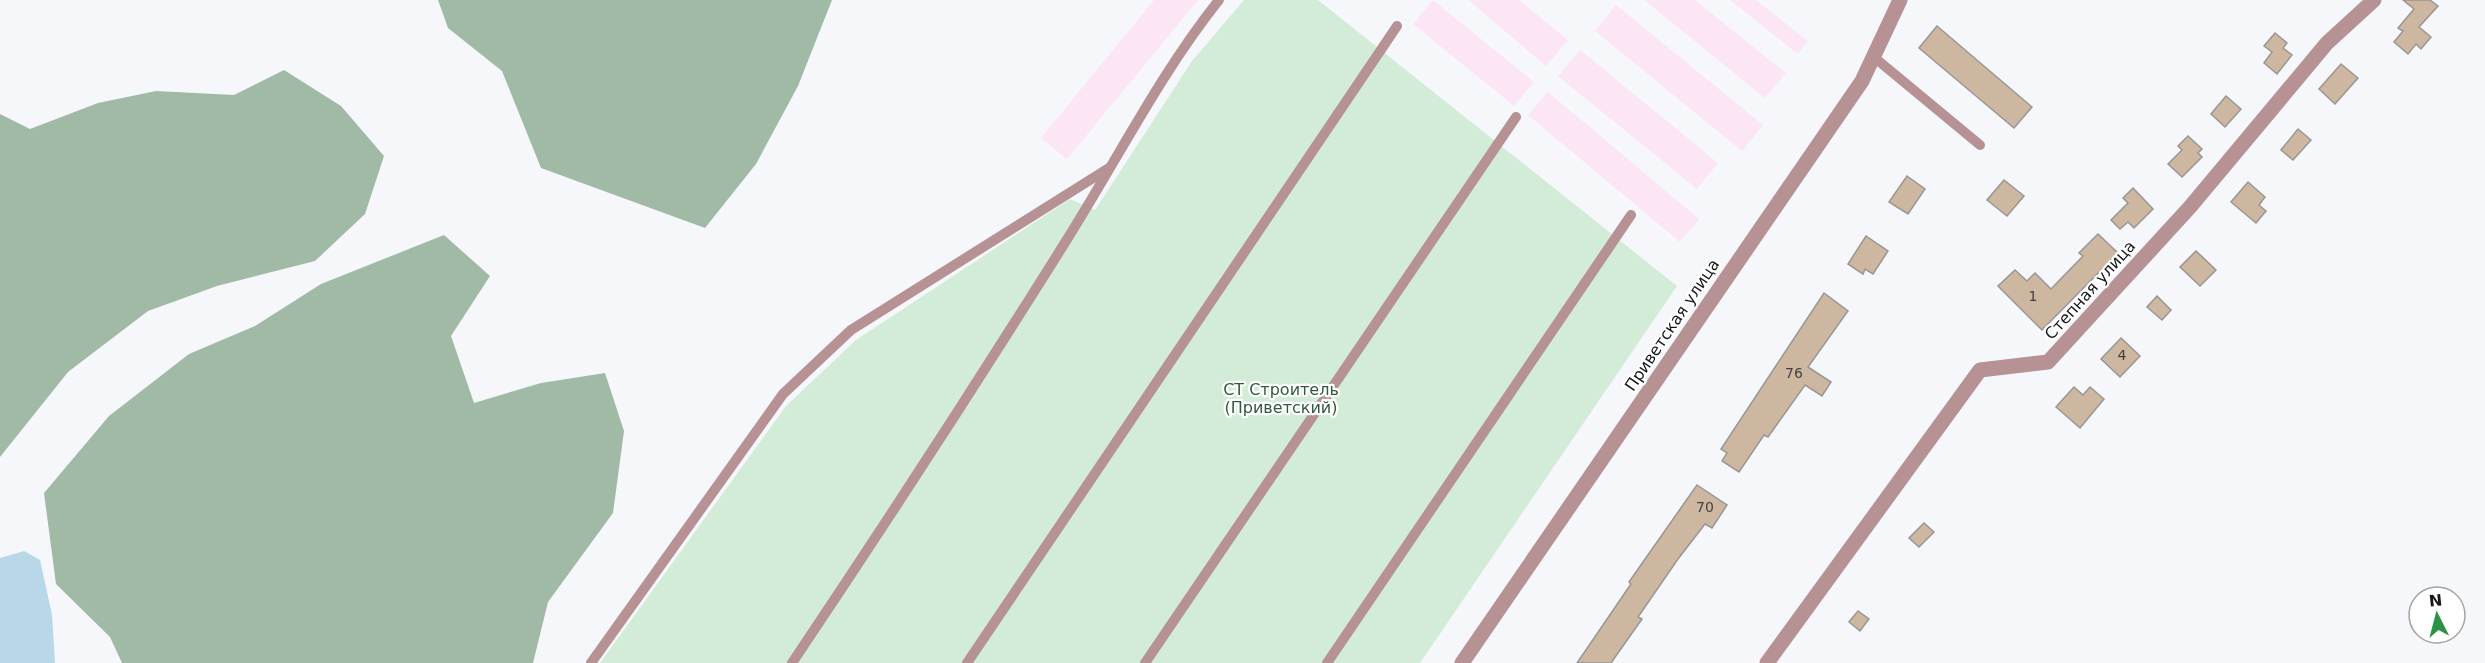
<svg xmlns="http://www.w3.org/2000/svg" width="2485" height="663" font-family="'DejaVu Sans',sans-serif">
<rect width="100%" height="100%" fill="#f6f7fb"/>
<!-- industrial -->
<g fill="#fce6f5">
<path d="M1154,0H1198L1067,159L1041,138Z"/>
<path d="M1433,0L1534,82L1514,106L1413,24Z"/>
<path d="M1468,0H1519L1568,40L1546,66Z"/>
<path d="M1644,0H1695L1786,73L1765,98Z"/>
<path d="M1730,0H1756L1808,41L1798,54Z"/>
<path d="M1616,5L1763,125L1742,151L1595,31Z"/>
<path d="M1580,50L1718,163L1697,189L1558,76Z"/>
<path d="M1548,92L1699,219L1680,242L1528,115Z"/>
</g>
<!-- green -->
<path fill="#d2ecd7" d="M1244,0H1318L1677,286L1420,663H600L786,406L856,340L1070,199L1095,210L1192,61Z"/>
<!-- forest -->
<g fill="#a0baa5">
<path d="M438,0H832L798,86L756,164L705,228L541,168L502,71L448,28Z"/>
<path d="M284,70L341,106L384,156L365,214L315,261L217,286L148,311L68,372L0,457V114L30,129L98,103L156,91L234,95Z"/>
<path d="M444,235L490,276L451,336L474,403L541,383L605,373L624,431L613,513L548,602L533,663H122L110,637L56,584L44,493L109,416L189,354L255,326L321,284Z"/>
</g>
<!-- water -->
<path fill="#b8d7e8" d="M24,551L40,560L52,615L55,663H0V558Z"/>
<!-- building -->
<g fill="#ceb7a1" stroke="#999693" stroke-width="1.5">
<path d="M2403,0H2430L2438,6L2419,27L2431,37L2421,49L2416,44L2408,54L2394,42L2403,31L2398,28L2414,9Z"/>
<path d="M1937,26L2032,107L2014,128L1919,48Z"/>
<path d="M2275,33L2287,43L2283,48L2292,55L2277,74L2264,63L2272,52L2264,46Z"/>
<path d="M2341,64L2358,78L2335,104L2319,89Z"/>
<path d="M2226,96L2241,109L2225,127L2211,114Z"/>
<path d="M2298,129L2311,140L2293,160L2281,150Z"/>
<path d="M2188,136L2202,149L2198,153L2202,157L2182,177L2168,164L2182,150L2178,146Z"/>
<path d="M1907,176L1925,189L1908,214L1889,202Z"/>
<path d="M2004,180L2024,196L2007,216L1987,200Z"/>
<path d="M2248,182L2265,197L2259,205L2266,211L2256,223L2231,202Z"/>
<path d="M2133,188L2153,209L2134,228L2128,222L2120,229L2111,220L2128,203L2123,198Z"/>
<path d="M2098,234L2118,253L2042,330L1998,286L2015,270L2027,281L2035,273L2051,289L2083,256L2079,253Z"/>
<path d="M1866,236L1888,251L1873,274L1865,269L1863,274L1848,264Z"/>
<path d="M2196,251L2216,270L2200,286L2180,267Z"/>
<path d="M1824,293L1848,311L1808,367L1831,382L1822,396L1805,385L1768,437L1764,435L1739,472L1722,461L1727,453L1721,449Z"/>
<path d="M2157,296L2171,310L2162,320L2147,307Z"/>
<path d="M2121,338L2140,356L2120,377L2101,359Z"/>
<path d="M2074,387L2083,395L2090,387L2104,399L2080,428L2056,407Z"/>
<path d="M1697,485L1727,505L1712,528L1705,524L1678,559L1638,617L1642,619L1611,663H1577L1631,584L1629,582Z"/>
<path d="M1924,523L1934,532L1919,547L1909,538Z"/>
<path d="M1858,611L1869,619L1860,631L1849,622Z"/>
</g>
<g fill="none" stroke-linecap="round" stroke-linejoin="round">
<!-- lane -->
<g stroke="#b79294" stroke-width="10">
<path d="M1875,58L1980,145"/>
<path d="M591,663L783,394L851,330L1109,168"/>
<path d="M792,663C886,523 977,383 1066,241C1117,160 1160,74 1219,0"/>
<path d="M967,663L1397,26"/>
<path d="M1145,663L1516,117"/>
<path d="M1327,663L1631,215"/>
</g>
<!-- street -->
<g stroke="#b79294" stroke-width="15">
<path d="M1462,663L1862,81L1900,0"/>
<path d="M1767,663L1980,370L2048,362L2190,207L2327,43L2374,0"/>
</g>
</g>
<g text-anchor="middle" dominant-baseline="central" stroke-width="4.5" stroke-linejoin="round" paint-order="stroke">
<!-- number labels -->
<g font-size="14" fill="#45403b">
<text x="2033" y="296">1</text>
<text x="2122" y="355">4</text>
<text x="1794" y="373">76</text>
<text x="1705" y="507">70</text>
</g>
<!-- street labels -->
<g font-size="16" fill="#171819" stroke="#fff">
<text transform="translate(2090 290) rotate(-48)">Степная улица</text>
<text transform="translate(1672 325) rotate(-56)">Приветская улица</text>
</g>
<!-- park labels -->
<g font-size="16" fill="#2f5a3b" stroke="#fff">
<text x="1281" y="389">СТ Строитель<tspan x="1281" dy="18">(Приветский)</tspan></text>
</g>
</g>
<!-- north arrow -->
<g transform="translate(2437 615) rotate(354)"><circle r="28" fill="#ffffff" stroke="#a2a3a3" stroke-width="1.5"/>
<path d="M0-4.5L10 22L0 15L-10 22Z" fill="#2d9247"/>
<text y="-9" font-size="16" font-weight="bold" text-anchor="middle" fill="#171819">N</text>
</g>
</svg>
